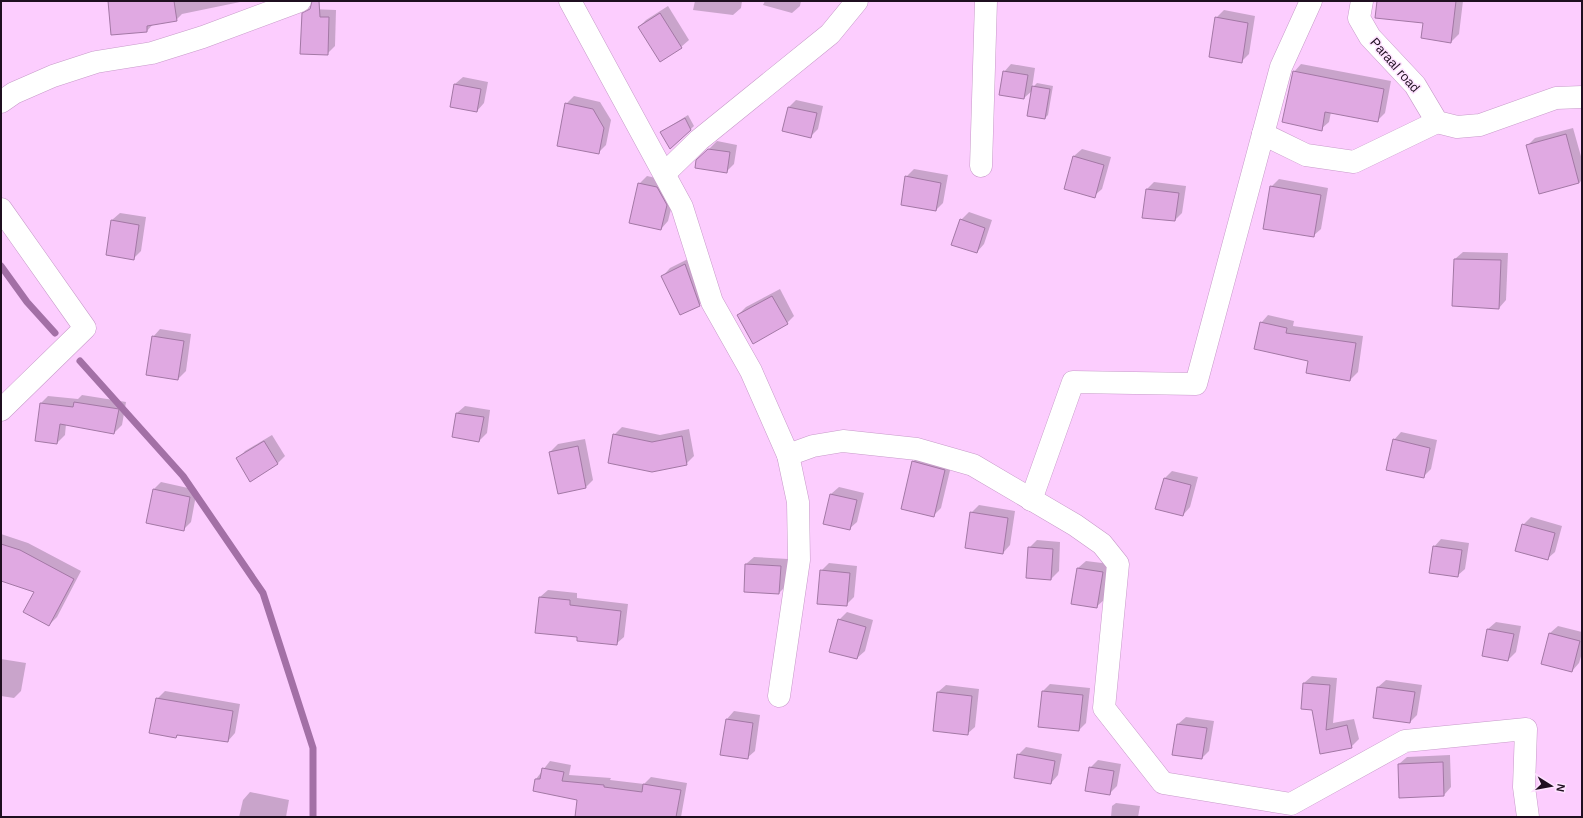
<svg xmlns="http://www.w3.org/2000/svg" width="1583" height="818" font-family="Helvetica,sans-serif">
<rect width="100%" height="100%" fill="#fccdfe"/>
<!-- shadow -->
<g fill="#0003">
<path d="M109,1H245L182,14L176,20L154,23L147,31Z"/>
<path d="M695,1H742L741,8L733,15L693,10Z"/>
<path d="M765,1H801L800,6L792,13L763,5Z"/>
<path d="M1378,1H1463L1459,34L1451,42L1424,22Z"/>
<path d="M668,6L689,40L681,47L639,27L646,20Z"/>
<path d="M311,9L336,10L335,46L327,54Z"/>
<path d="M1224,10L1255,16L1249,54L1241,62L1216,18Z"/>
<path d="M1011,64L1035,68L1032,88L1037,83L1053,86L1048,115L1045,118L1033,90L1024,98L1004,72Z"/>
<path d="M1301,64L1391,81L1385,113L1377,121L1331,112L1329,122L1321,129L1294,72Z"/>
<path d="M463,77L488,82L484,103L477,111L455,84Z"/>
<path d="M574,96L600,102L611,120L606,145L598,153L566,104Z"/>
<path d="M796,100L823,106L818,129L810,137L783,131L789,107Z"/>
<path d="M688,115L694,126L671,148L661,132Z"/>
<path d="M1573,128L1582,160V180L1579,183L1537,182L1527,146L1535,138Z"/>
<path d="M717,141L737,145L734,164L726,172L697,161Z"/>
<path d="M1082,149L1111,157L1102,189L1094,196L1065,188L1074,156Z"/>
<path d="M914,169L948,175L943,203L936,210L906,177Z"/>
<path d="M647,176L665,180L674,197L668,221L661,229L639,184Z"/>
<path d="M1279,179L1328,188L1321,229L1313,236L1271,187Z"/>
<path d="M1154,182L1186,186L1182,213L1175,220L1147,189Z"/>
<path d="M969,212L992,220L984,244L977,252L961,220Z"/>
<path d="M120,213L146,217L141,251L133,259L112,220Z"/>
<path d="M1463,252L1508,253L1506,300L1499,308L1455,259Z"/>
<path d="M692,257L707,297L699,305L663,276L670,268Z"/>
<path d="M780,289L794,316L787,323L738,315L746,307Z"/>
<path d="M1268,315L1294,321L1293,326L1363,336L1358,372L1350,380L1309,360L1261,323Z"/>
<path d="M160,329L191,334L186,371L178,379L153,337Z"/>
<path d="M82,395L126,402L122,425L114,433L66,424L65,435L57,443L41,403L48,396L78,399Z"/>
<path d="M465,406L490,410L487,433L479,441L457,413Z"/>
<path d="M622,427L660,435L689,429L694,456L686,464L614,435Z"/>
<path d="M1401,432L1437,440L1431,469L1423,477L1394,440Z"/>
<path d="M272,435L285,456L278,463L238,459L245,451Z"/>
<path d="M585,439L593,480L586,487L550,452L558,444Z"/>
<path d="M920,454L952,462L941,508L934,515L913,462Z"/>
<path d="M1172,471L1198,477L1190,507L1183,515L1157,508L1165,478Z"/>
<path d="M161,482L197,490L191,522L183,530L153,490Z"/>
<path d="M839,487L864,493L857,522L849,529L824,523L831,494Z"/>
<path d="M979,505L1015,511L1010,545L1003,553L971,513Z"/>
<path d="M1531,517L1562,526L1555,552L1547,559L1523,525Z"/>
<path d="M1,534L28,543L81,571L57,617L49,625L35,592L1,580Z"/>
<path d="M1441,539L1469,543L1465,569L1457,576L1434,547Z"/>
<path d="M1037,540L1060,542L1059,571L1051,579L1029,548Z"/>
<path d="M754,557L788,559L786,586L779,593L746,564Z"/>
<path d="M1086,561L1110,564L1104,600L1096,607L1073,603L1078,568Z"/>
<path d="M829,563L857,566L854,597L846,605L821,571Z"/>
<path d="M548,590L577,593V598L628,604L624,637L616,644L578,636L540,597Z"/>
<path d="M847,612L873,620L865,651L857,658L839,620Z"/>
<path d="M1496,622L1521,626L1516,652L1508,660L1483,655L1488,629Z"/>
<path d="M1558,626L1582,632V653L1579,663L1572,671L1543,663L1550,633Z"/>
<path d="M1,659L26,663L21,691L14,698L1,696Z"/>
<path d="M1312,676L1337,678L1333,723L1354,719L1359,739L1351,747L1321,753L1313,709L1302,708L1304,683Z"/>
<path d="M1386,680L1422,685L1417,715L1410,722L1378,687Z"/>
<path d="M1050,684L1090,688L1086,723L1079,730L1039,726L1043,691Z"/>
<path d="M946,685L979,689L975,727L967,734L934,730L938,692Z"/>
<path d="M165,691L240,704L235,733L228,741L179,734L176,737L157,699Z"/>
<path d="M734,711L760,715L755,751L747,758L722,754L727,719Z"/>
<path d="M1186,717L1214,721L1209,751L1202,758L1178,724Z"/>
<path d="M1026,747L1062,754L1058,775L1051,783L1018,755Z"/>
<path d="M1450,755L1451,787L1444,795L1399,764L1407,757Z"/>
<path d="M1098,760L1121,764L1117,786L1109,794L1090,768Z"/>
<path d="M550,761L571,765L569,775L611,778L610,780L644,784L651,777L687,783L681,817H576L578,799L536,779Z"/>
<path d="M250,792L289,800L286,817H239L243,800Z"/>
<path d="M1116,803L1140,806L1138,817H1111L1112,806Z"/>
</g>
<g fill="none" stroke-linecap="round" stroke-linejoin="round">
<!-- stream -->
<g stroke="#a370a6" stroke-width="7">
<path d="M1,266L27,302L55,333"/>
<path d="M80,361L183,476L263,593L313,748V817"/>
</g>
</g>
<!-- building -->
<g fill="#e0a9e2" stroke="#a378a5">
<path d="M108,1H174L177,21L147,26V32L111,35Z"/>
<path d="M312,1H319L320,17H329L328,55L300,54L302,13L310,9Z"/>
<path d="M1377,1H1456L1451,43L1421,38L1423,23L1375,18Z"/>
<path d="M660,13L682,48L660,62L638,27Z"/>
<path d="M1215,17L1248,23L1242,63L1209,57Z"/>
<path d="M1003,71L1028,75L1024,99L999,95Z"/>
<path d="M1293,71L1384,89L1378,122L1325,112L1322,131L1282,122Z"/>
<path d="M454,84L481,89L477,112L450,107Z"/>
<path d="M1032,86L1050,89L1045,119L1027,116Z"/>
<path d="M565,103L593,109L604,128L599,154L557,146Z"/>
<path d="M788,107L817,113L811,138L782,131Z"/>
<path d="M685,118L691,130L670,149L660,132Z"/>
<path d="M1566,134L1579,183L1539,194L1526,145Z"/>
<path d="M708,149L730,152L727,173L695,168L696,160Z"/>
<path d="M1073,156L1104,165L1095,198L1064,189Z"/>
<path d="M905,176L941,183L936,211L901,205Z"/>
<path d="M638,183L657,187L667,205L661,230L629,223Z"/>
<path d="M1270,186L1321,195L1314,237L1263,229Z"/>
<path d="M1146,189L1179,193L1175,221L1142,218Z"/>
<path d="M960,219L985,228L977,253L951,245Z"/>
<path d="M111,220L139,225L134,260L106,255Z"/>
<path d="M1454,259L1501,260L1499,309L1452,306Z"/>
<path d="M685,264L700,306L680,315L661,276Z"/>
<path d="M772,296L788,324L753,344L737,315Z"/>
<path d="M1260,322L1287,328L1286,333L1356,343L1350,381L1306,373L1308,361L1254,349Z"/>
<path d="M152,336L184,341L178,380L146,375Z"/>
<path d="M74,402L119,409L114,434L60,424L57,444L35,441L40,403L73,407Z"/>
<path d="M456,413L484,417L479,442L452,437Z"/>
<path d="M613,434L652,442L682,436L687,465L652,472L608,463Z"/>
<path d="M1393,439L1430,448L1424,478L1386,470Z"/>
<path d="M264,441L278,464L250,482L236,458Z"/>
<path d="M578,446L586,488L558,494L549,452Z"/>
<path d="M912,461L945,470L934,517L901,509Z"/>
<path d="M1164,478L1191,485L1183,516L1155,509Z"/>
<path d="M153,489L190,497L184,531L146,523Z"/>
<path d="M830,494L857,500L850,530L823,524Z"/>
<path d="M970,512L1008,518L1003,554L965,548Z"/>
<path d="M1522,524L1555,533L1548,560L1515,551Z"/>
<path d="M1,544L20,550L74,579L49,626L23,612L34,592L1,581Z"/>
<path d="M1433,546L1462,550L1458,577L1429,573Z"/>
<path d="M1028,547L1053,549L1051,580L1026,578Z"/>
<path d="M745,564L781,566L779,594L744,592Z"/>
<path d="M1077,568L1103,572L1097,608L1071,604Z"/>
<path d="M820,570L850,573L847,606L817,604Z"/>
<path d="M539,597L570,600V605L621,611L617,645L577,641V637L535,633Z"/>
<path d="M838,619L866,627L857,659L829,652Z"/>
<path d="M1487,629L1514,634L1508,661L1482,656Z"/>
<path d="M1549,633L1580,641L1572,672L1541,664Z"/>
<path d="M1303,683L1330,685L1326,730L1347,725L1352,748L1320,754L1312,710L1301,709Z"/>
<path d="M1377,687L1415,692L1410,723L1373,718Z"/>
<path d="M1042,691L1083,695L1079,731L1038,727Z"/>
<path d="M937,692L972,696L968,735L933,731Z"/>
<path d="M156,698L233,711L228,742L177,735L176,738L149,733Z"/>
<path d="M726,719L753,723L748,759L720,755Z"/>
<path d="M1177,724L1207,728L1202,759L1172,755Z"/>
<path d="M1017,754L1055,761L1051,784L1014,778Z"/>
<path d="M1443,762L1444,796L1399,798L1398,764Z"/>
<path d="M1089,767L1114,771L1110,795L1085,791Z"/>
<path d="M542,768L564,772L562,781L604,785V787L642,792L643,784L681,790L676,817H575L577,800L533,791L535,779H540Z"/>
</g>
<g fill="none" stroke-linecap="round" stroke-linejoin="round">
<!-- minor casing -->
<g stroke="#c79ac9" stroke-width="23">
<g id="minor">
<path d="M570,1L682,207L712,302L751,371L788,455L798,502L799,560L779,696"/>
<path d="M1362,1L1359,18L1370,37L1415,85L1437,122L1457,127L1480,125L1556,98L1582,97"/>
<path d="M1,102L14,93L53,76L96,62L152,53L203,37L300,1"/>
<path d="M1263,134L1306,155L1354,162L1437,122"/>
<path d="M981,166L986,1"/>
<path d="M665,173L699,140L830,34L857,1"/>
<path d="M1,209L85,328L1,410"/>
<path d="M788,455L813,446L843,441L917,449L973,465L1075,525L1102,544L1118,564L1104,708L1163,783L1291,804L1405,741L1526,729L1524,787L1528,817"/>
<path d="M1031,500L1073,382L1196,384L1281,67L1311,1"/>
</g>
</g>
<!-- minor -->
<use href="#minor" stroke="#fff" stroke-width="22"/>
</g>
<g text-anchor="middle" dominant-baseline="central" stroke-width="3" stroke-linejoin="round" paint-order="stroke">
<!-- street labels -->
<g font-size="13" fill="#1f0f20" stroke="#fee2ff">
<text transform="translate(1395 65) rotate(49)">Paraal road</text>
</g>
</g>
<!-- border -->
<rect width="1583" height="818" fill="none" stroke="#1f0f20" stroke-width="4"/>
<!-- north arrow -->
<g transform="translate(1551 786) rotate(101)" stroke="#fee2ff" stroke-width="3" paint-order="stroke">
<path d="M0-3L7 15L0 10L-7 15Z" fill="#1f0f20"/>
<text y="-6" font-size="11" font-weight="bold" text-anchor="middle" fill="#1f0f20">N</text>
</g>
</svg>
